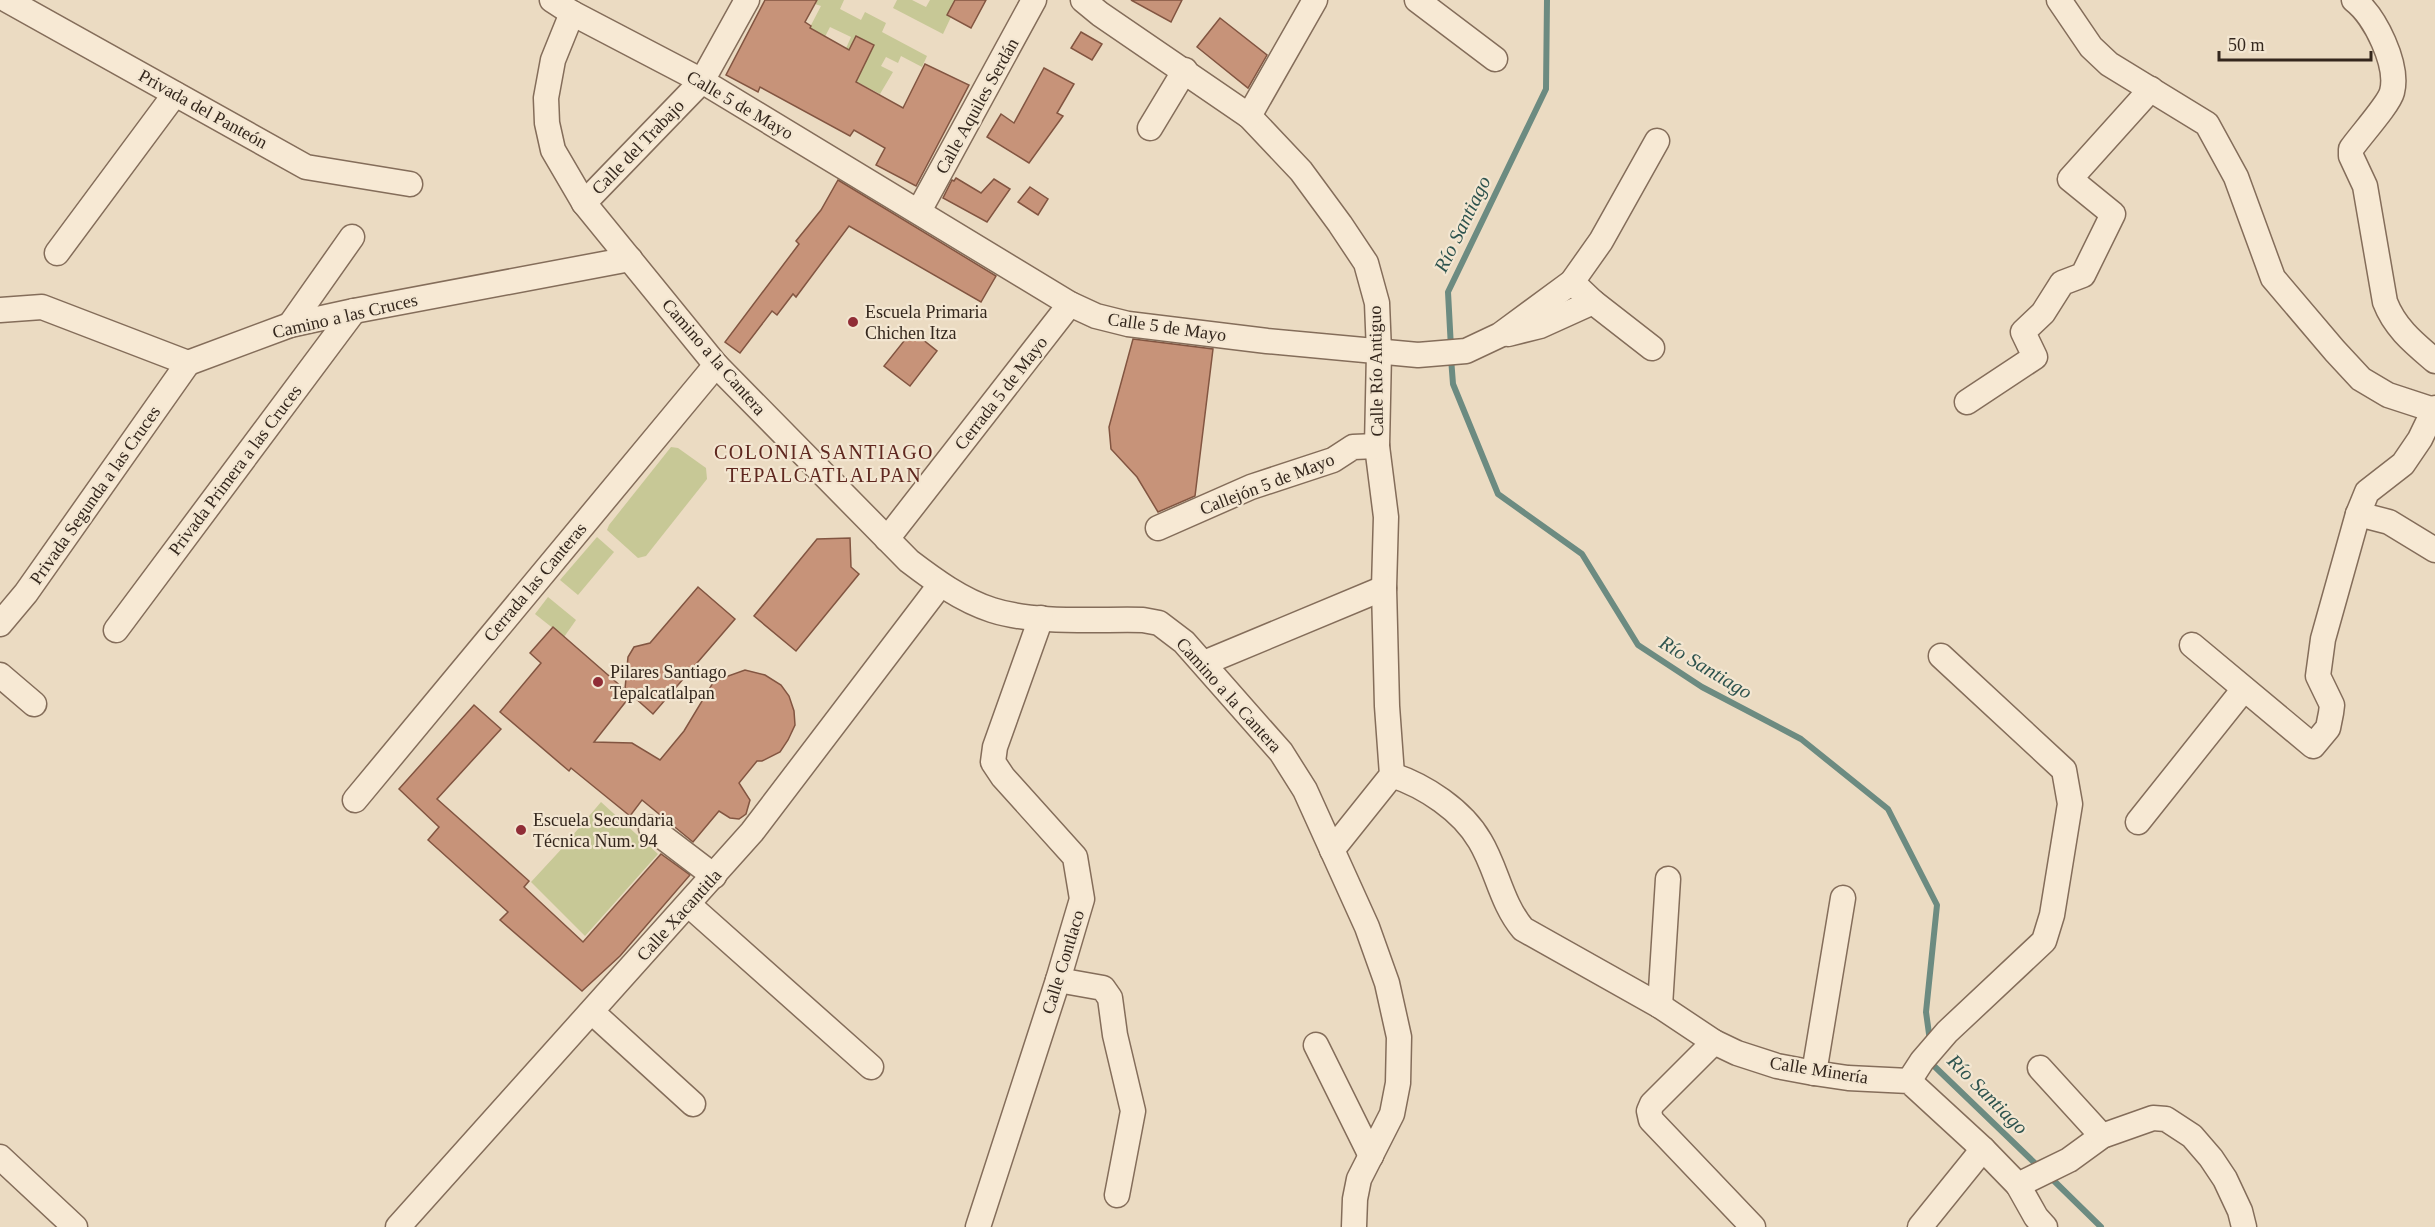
<svg xmlns="http://www.w3.org/2000/svg" width="2435" height="1227" font-family="'Times New Roman',serif">
<rect width="100%" height="100%" fill="#ebdbc2"/>
<!-- green -->
<g fill="#c7c896">
<path d="M817,0H844L840,9L861,20L865,12L886,23L882,32L927,56L922,67L901,56L898,63L886,57L881,66L893,72L880,94L836,71L851,37L830,27L814,58L798,50L821,6L815,4Z"/>
<path d="M897,0H912L926,7L930,0H955L947,15L951,17L943,34L893,8Z"/>
<path d="M671,447L678,448L706,468L707,479L646,556L638,558L607,530L609,525Z"/>
<path d="M597,537L614,552L578,595L560,580Z"/>
<path d="M548,597L576,620L564,637L535,614Z"/>
<path d="M601,802L658,854L585,936L531,882L567,843L569,845L567,842Z"/>
</g>
<g fill="none" stroke-linecap="round" stroke-linejoin="round">
<!-- stream -->
<g stroke="#6c8b81" stroke-width="6">
<path d="M1451,348L1448,292L1546,89L1547,0"/>
<path d="M1451,358L1453,384L1498,494L1582,554L1638,645L1702,687L1801,739L1888,809L1937,905L1926,1012L1930,1041"/>
<path d="M1932,1060L1933,1065L2040,1168"/>
<path d="M2048,1175L2101,1227"/>
</g>
</g>
<!-- building -->
<g fill="#c79379" stroke="#825541" stroke-width="1.5">
<path d="M765,0H817L805,22L811,26L810,28L849,50L856,36L874,45L856,82L903,108L925,64L969,85L916,186L876,165L885,148L854,130L850,136L760,87L758,92L726,75Z"/>
<path d="M955,0H986L971,28L947,15Z"/>
<path d="M1131,0H1182L1171,22Z"/>
<path d="M1220,18L1267,55L1248,88L1197,47Z"/>
<path d="M1081,32L1102,44L1092,60L1071,48Z"/>
<path d="M1044,68L1074,84L1057,113L1063,116L1029,163L987,137L1001,114L1014,123Z"/>
<path d="M956,178L981,193L994,179L1010,189L987,222L943,198L952,180L954,181Z"/>
<path d="M838,180L996,276L981,302L849,226L796,297L793,294L777,315L772,311L740,353L725,342L799,244L796,241L821,210Z"/>
<path d="M1030,187L1048,199L1038,215L1018,202Z"/>
<path d="M912,331L937,351L910,386L884,366Z"/>
<path d="M1133,339L1213,349L1195,496L1158,512L1137,477L1111,449L1109,427Z"/>
<path d="M850,538L851,567L859,574L796,651L754,616L817,539Z"/>
<path d="M698,587L735,619L653,714L625,689L628,657L634,647L650,643Z"/>
<path d="M553,627L631,695L594,742L632,743L660,760L684,731L714,681L745,670L765,675L781,685L789,696L794,711L795,725L788,740L780,752L762,761H757L739,783L750,800L746,814L739,819L730,818L719,811L693,842L642,800L630,816L571,768L569,771L500,712L541,663L530,653Z"/>
<path d="M474,705L501,729L437,799L529,881L524,887L583,942L661,854L690,875L620,956L582,991L500,920L508,912L428,840L439,827L399,789Z"/>
</g>
<g fill="none" stroke-linecap="round" stroke-linejoin="round">
<!-- minor casing -->
<g stroke="#846d5a" stroke-width="27">
<g id="minor">
<path d="M7,0L306,167L410,184"/>
<path d="M552,0L572,13L702,81L1070,304L1096,316L1128,324L1267,341L1418,355L1466,351L1500,335L1572,282L1601,241L1657,141"/>
<path d="M1083,0L1100,14L1249,116L1301,171L1340,224L1366,263L1377,303L1379,352L1377,446L1386,517L1384,588L1387,706L1392,775L1332,850"/>
<path d="M1417,0L1495,59"/>
<path d="M2059,0L2091,47L2109,64L2207,124L2236,177L2273,278L2335,351L2361,379L2388,395L2434,410"/>
<path d="M2354,0C2375,16 2399,65 2392,92C2389,104 2360,136 2351,149V156L2365,186L2385,302C2395,328 2414,343 2435,361"/>
<path d="M572,13L553,60L546,98L547,123L553,150L584,203L716,365L909,561C934,580 961,600 992,610C1035,624 1097,619 1143,620L1159,623L1184,642L1281,752L1305,790L1367,927L1387,983L1399,1037L1398,1083L1392,1114L1359,1179L1355,1199L1354,1227"/>
<path d="M1249,116L1315,0"/>
<path d="M1150,128L1185,70"/>
<path d="M584,203L702,81L747,0"/>
<path d="M919,211L1034,0"/>
<path d="M57,253L175,94"/>
<path d="M1572,282L1593,302L1652,348"/>
<path d="M0,310L42,307L188,363L290,325L354,311L630,259"/>
<path d="M290,325L352,237"/>
<path d="M1508,334L1540,326L1593,302"/>
<path d="M1967,402L2035,357L2023,332L2043,313L2062,283L2083,275L2113,214L2070,179L2151,89"/>
<path d="M2358,514L2389,522L2435,550"/>
<path d="M1158,528L1251,487L1333,460L1353,447L1377,446"/>
<path d="M887,539L1070,304"/>
<path d="M0,624L26,593L188,363"/>
<path d="M116,630L354,311"/>
<path d="M2192,645L2313,746L2328,728L2331,713L2332,705L2318,676L2323,639L2358,514L2367,492L2403,464L2420,439L2435,408"/>
<path d="M1204,663L1384,588"/>
<path d="M0,675L34,704"/>
<path d="M1392,775C1425,786 1462,810 1480,841C1497,869 1501,903 1523,929L1660,1006L1714,1042L1737,1053L1777,1066L1814,1073L1848,1078L1909,1081L1983,1149L2018,1185L2069,1160L2102,1136L2153,1118L2166,1119L2192,1136L2211,1158L2225,1179L2240,1211L2244,1227"/>
<path d="M355,800L716,365"/>
<path d="M2138,822L2244,689"/>
<path d="M651,828L714,876"/>
<path d="M689,905L871,1067"/>
<path d="M1058,980L1103,988L1110,998L1115,1035L1133,1111L1117,1195"/>
<path d="M1660,1006L1668,879"/>
<path d="M592,1012L693,1104"/>
<path d="M1714,1042L1652,1104L1649,1111L1651,1120L1753,1227"/>
<path d="M1316,1045L1371,1156"/>
<path d="M2040,1068L2102,1136"/>
<path d="M1814,1073L1843,898"/>
<path d="M1909,1081L1922,1061L1947,1032L2044,941L2052,915L2070,804L2064,770L1941,656"/>
<path d="M0,1157L75,1227"/>
<path d="M2018,1185L2036,1217L2045,1227"/>
<path d="M398,1227L752,832L940,585"/>
<path d="M978,1227L1058,980L1082,899L1075,857L1003,777L993,762L995,747L1041,618"/>
<path d="M1920,1227L1983,1149"/>
</g>
</g>
<!-- minor -->
<use href="#minor" stroke="#f7e9d4" stroke-width="24"/>
</g>
<!-- markers -->
<g fill="#902d36" stroke="#f3e6d1" stroke-width="2">
<circle cx="853" cy="322" r="6"/>
<circle cx="598" cy="682" r="6"/>
<circle cx="521" cy="830" r="6"/>
</g>
<g text-anchor="middle" dominant-baseline="central" stroke-width="4.5" stroke-linejoin="round" paint-order="stroke">
<!-- street labels -->
<g font-size="18" fill="#34271d" stroke="#f3e6d1">
<text transform="translate(740 105) rotate(30)">Calle 5 de Mayo</text>
<text transform="translate(977 106) rotate(-61)">Calle Aquiles Serdán</text>
<text transform="translate(203 109) rotate(29)">Privada del Panteón</text>
<text transform="translate(638 147) rotate(-46)">Calle del Trabajo</text>
<text transform="translate(345 316) rotate(-13)">Camino a las Cruces</text>
<text transform="translate(1167 327) rotate(8)">Calle 5 de Mayo</text>
<text transform="translate(714 357) rotate(49)">Camino a la Cantera</text>
<text transform="translate(1376 371) rotate(-91)">Calle Río Antiguo</text>
<text transform="translate(1001 393) rotate(-52)">Cerrada 5 de Mayo</text>
<text transform="translate(235 470) rotate(-53)">Privada Primera a las Cruces</text>
<text transform="translate(1267 484) rotate(-21)">Callejón 5 de Mayo</text>
<text transform="translate(95 495) rotate(-55)">Privada Segunda a las Cruces</text>
<text transform="translate(535 582) rotate(-50)">Cerrada las Canteras</text>
<text transform="translate(1229 695) rotate(48)">Camino a la Cantera</text>
<text transform="translate(679 915) rotate(-48)">Calle Xacantitla</text>
<text transform="translate(1063 962) rotate(-73)">Calle Contlaco</text>
<text transform="translate(1819 1070) rotate(9)">Calle Minería</text>
</g>
<!-- poi labels -->
<g font-size="18" fill="#34271d" stroke="#f3e6d1" text-anchor="start">
<text x="865" y="312">Escuela Primaria<tspan x="865" dy="21">Chichen Itza</tspan></text>
<text x="610" y="672">Pilares Santiago<tspan x="610" dy="21">Tepalcatlalpan</tspan></text>
<text x="533" y="820">Escuela Secundaria<tspan x="533" dy="21">Técnica Num. 94</tspan></text>
</g>
<!-- water labels -->
<g font-size="20" font-style="italic" fill="#2d534e" stroke="#f3e6d1">
<text transform="translate(1462 224) rotate(-64)">Río Santiago</text>
<text transform="translate(1706 667) rotate(31)">Río Santiago</text>
<text transform="translate(1988 1094) rotate(45)">Río Santiago</text>
</g>
<!-- neighbourhood labels -->
<g font-size="20" letter-spacing="1.5" fill="#5f271f" stroke="#f3e6d1">
<text x="824" y="452">COLONIA SANTIAGO<tspan x="824" dy="23">TEPALCATLALPAN</tspan></text>
</g>
</g>
<!-- scale -->
<path d="M2219 51v9h152v-9" fill="none" stroke="#34271d" stroke-width="3"/>
<text x="2228" y="51" font-size="18" fill="#34271d" stroke="#f3e6d1" stroke-width="4.5" paint-order="stroke">50 m</text>
</svg>
